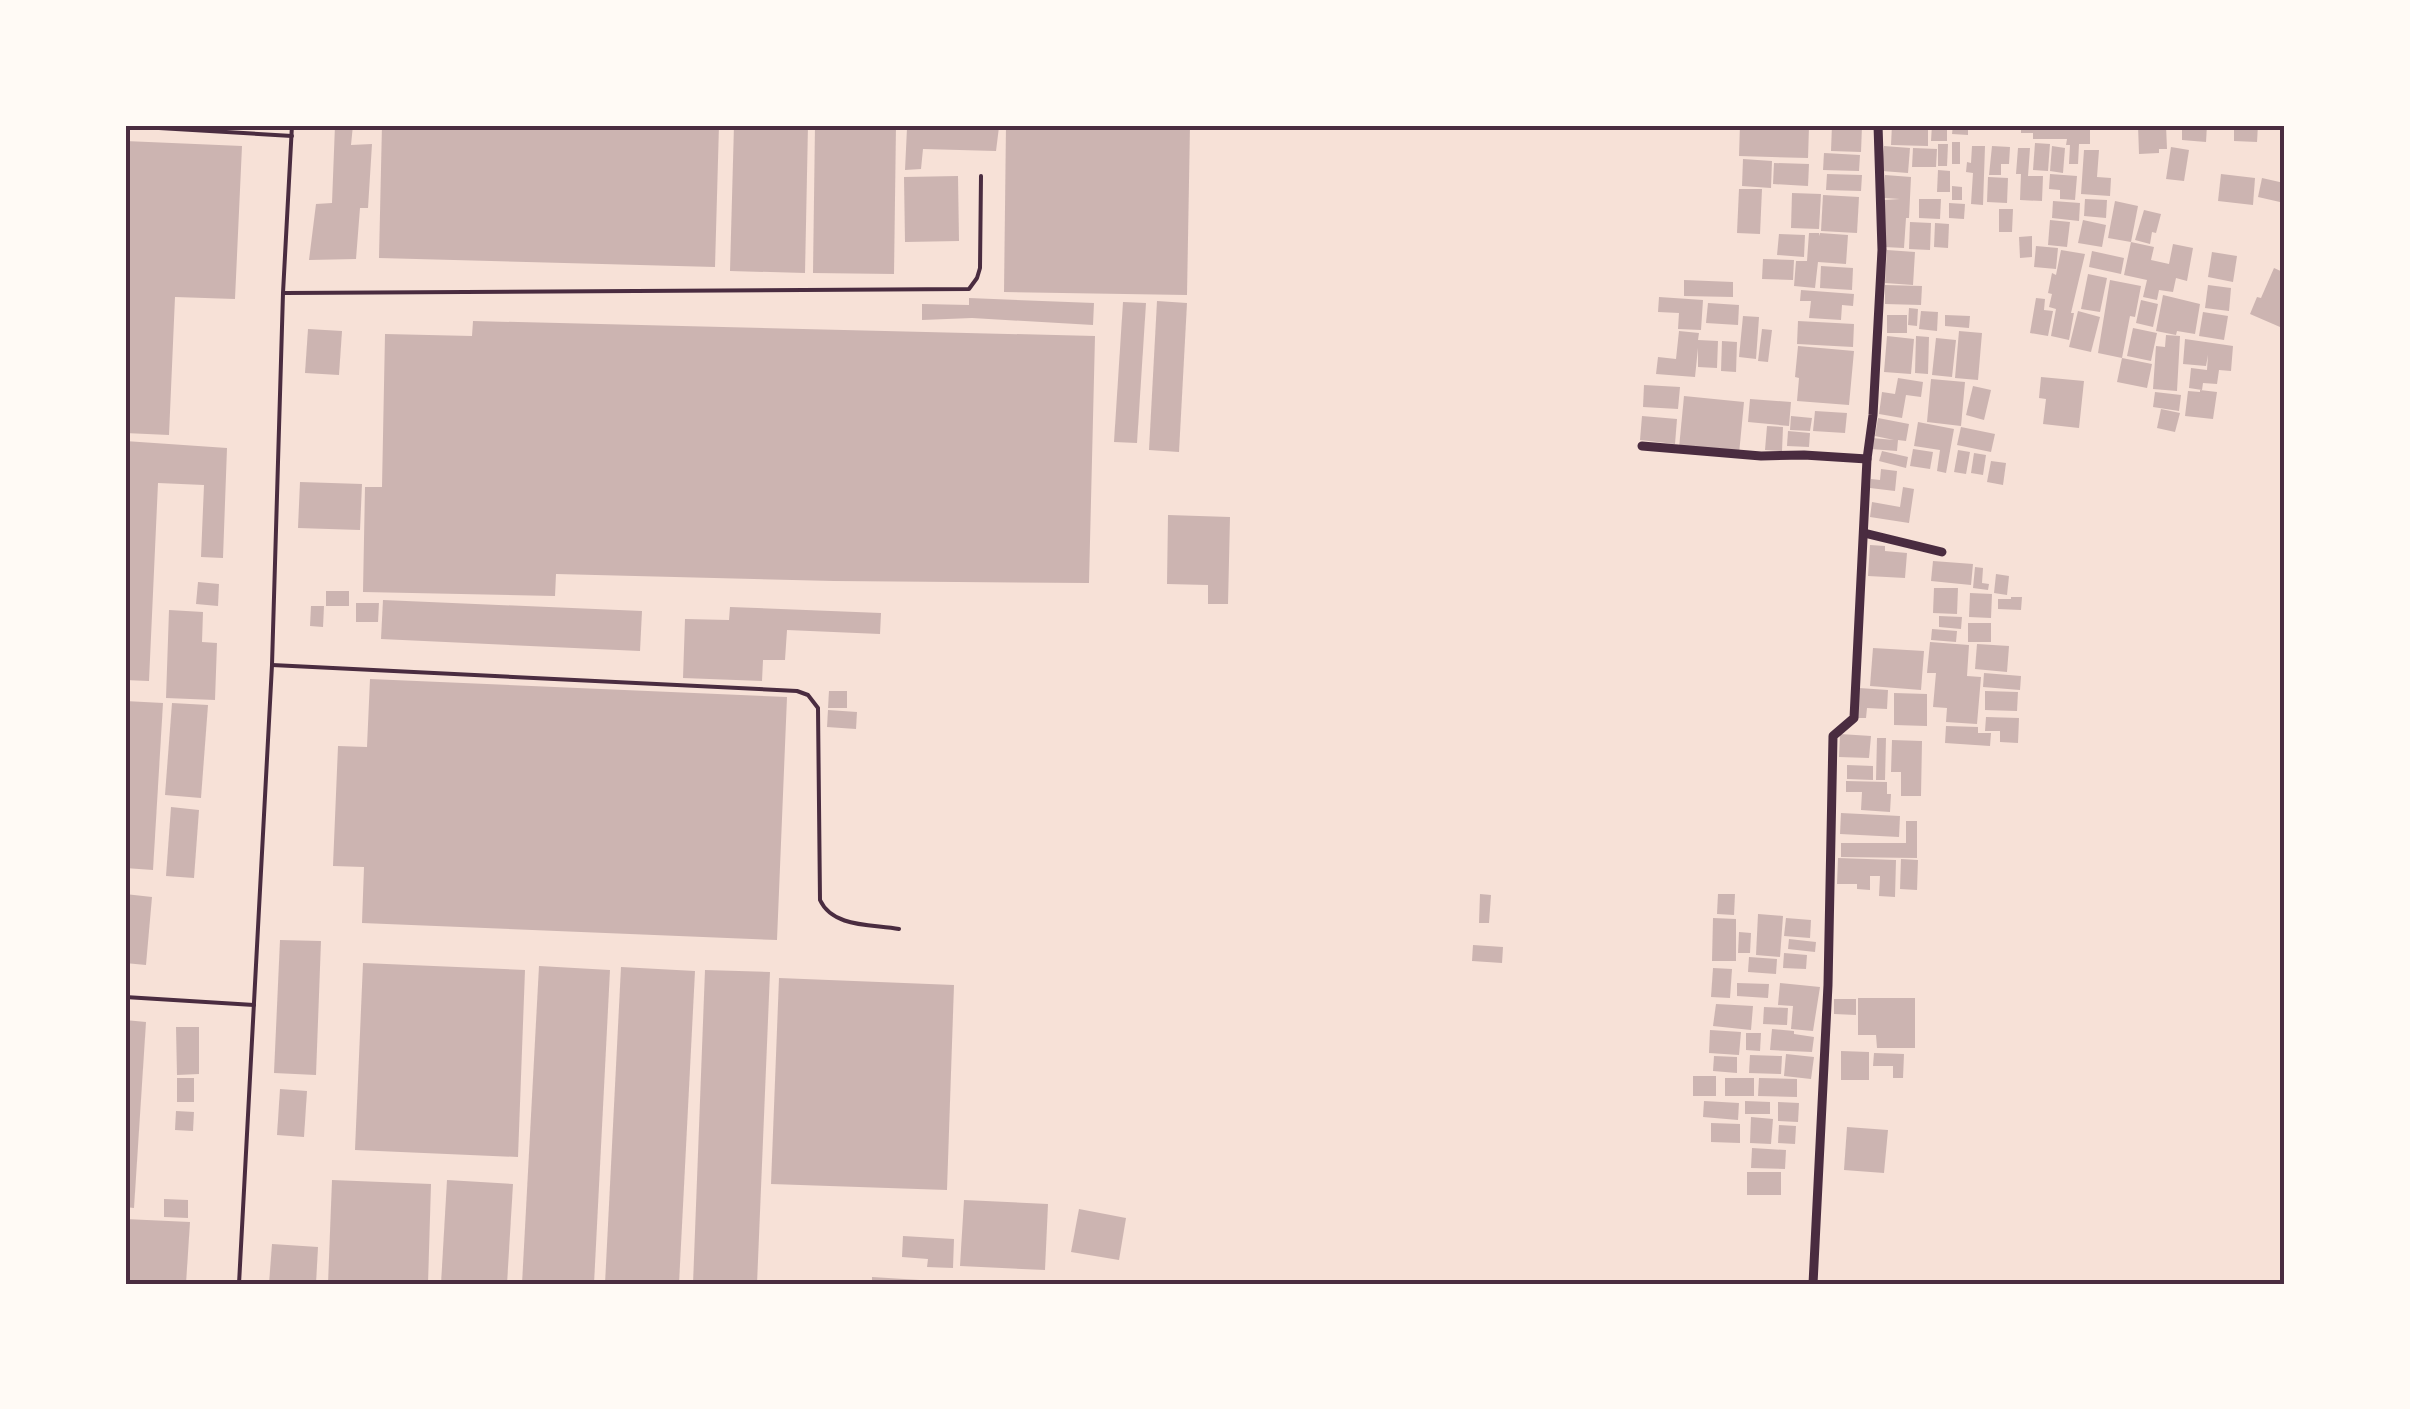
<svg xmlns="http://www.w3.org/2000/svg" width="2410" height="1409" font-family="Quicksand,sans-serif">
<rect width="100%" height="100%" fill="#f7e1d7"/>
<!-- building -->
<g fill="#ccb4b1">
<path d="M335,125H353L351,145L372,144L368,208H360L356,259L309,260L316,204L332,203Z"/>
<path d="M382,125H719L715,267L379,258Z"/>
<path d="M734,125H808L805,273L730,271Z"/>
<path d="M815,125H896L894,274L813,273Z"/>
<path d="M1006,125H1190L1187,295L1004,292Z"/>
<path d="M1740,125L1809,127L1808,158L1739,156Z"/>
<path d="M1832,125L1862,126L1861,152L1831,151Z"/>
<path d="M1892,125H1928V146L1891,145Z"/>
<path d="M1932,125H1947V141H1931Z"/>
<path d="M1953,125H1968V135L1952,134Z"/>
<path d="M2021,125H2090V144H2079L2078,164H2069L2070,145H2066L2067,139H2033V133H2021Z"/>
<path d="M2138,125H2166L2167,149H2159V153L2139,154Z"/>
<path d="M2182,125H2207L2206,142L2182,140Z"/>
<path d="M2234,125H2258L2257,142L2234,141Z"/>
<path d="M999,127L996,151L923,149L921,169L905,170L907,128Z"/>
<path d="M125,141L242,146L235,299L175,297L169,435L125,433Z"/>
<rect x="1952" y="142" width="8" height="22"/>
<path d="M2035,143L2050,144L2048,171L2033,170Z"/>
<path d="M1938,144H1948L1947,166H1938Z"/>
<path d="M1884,146L1910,148L1908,173L1882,171Z"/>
<path d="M1972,146H1985L1983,205L1971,204L1973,173L1966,172L1967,162L1971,163Z"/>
<path d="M1992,146L2010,147L2009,164H2001V175H1989Z"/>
<path d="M2052,146L2065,148L2063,173L2050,171Z"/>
<path d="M2171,147L2189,150L2184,181L2166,179Z"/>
<path d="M1913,148L1937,149L1936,167H1912Z"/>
<path d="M2018,148H2030L2028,176H2043L2042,201L2020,200L2021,174H2016Z"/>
<path d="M2084,150H2099L2097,177L2111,178L2110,196L2081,194Z"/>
<path d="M1824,153L1860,155L1859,171L1823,170Z"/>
<path d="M1743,159L1772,161L1771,188L1742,186Z"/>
<path d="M1774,163L1809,164L1808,186L1773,184Z"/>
<path d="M1938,170L1950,171V192H1937Z"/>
<path d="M1827,174L1862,175L1861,191L1826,190Z"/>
<path d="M2050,174L2077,176L2075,200L2060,199V190L2049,189Z"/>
<path d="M2221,174L2255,178L2253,205L2218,201Z"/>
<path d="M1885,175L1911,177L1909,218H1906L1904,248L1884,247V200L1900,199L1884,198Z"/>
<path d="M958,176L959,241L905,242L904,177Z"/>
<path d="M1988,177L2008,178L2007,203L1987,202Z"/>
<path d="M2262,178L2284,183L2280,202L2258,197Z"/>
<path d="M1952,186L1962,187V200H1952Z"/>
<path d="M1739,189H1762L1760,234L1737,233Z"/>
<path d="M1792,193L1821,194L1819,229L1791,228Z"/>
<path d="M1823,195L1859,197L1857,233L1821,231Z"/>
<path d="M1919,199H1941L1940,219L1919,218Z"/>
<path d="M2085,199L2107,200L2106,218L2084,216Z"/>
<path d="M2053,201L2080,203L2079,221L2052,218Z"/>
<path d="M2115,201L2138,206L2131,242L2108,238Z"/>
<path d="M1949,203L1965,204L1964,219L1949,218Z"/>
<path d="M1999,209H2013L2012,232H1999Z"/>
<path d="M2144,210L2161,214L2156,233L2152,232L2150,244L2135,240Z"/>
<path d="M2050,220L2070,222L2067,247L2048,245Z"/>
<path d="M2083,220L2106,225L2102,247L2078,243Z"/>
<path d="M1910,222L1931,223L1930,250L1909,249Z"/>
<path d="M1935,223L1949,224L1948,248L1934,247Z"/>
<path d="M1809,233H1819V236L1820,233L1848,235L1846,264L1818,262L1815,288L1794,286L1796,261H1807Z"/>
<path d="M1779,234L1805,235L1804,257L1777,255Z"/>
<path d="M2032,236V257L2020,258L2019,237Z"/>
<path d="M2131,242L2154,247L2151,260L2169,264L2173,244L2193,248L2187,281L2176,278L2173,292L2159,290L2157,300L2143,297L2147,280L2124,275Z"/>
<path d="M2036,246L2058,248L2056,269L2034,267Z"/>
<path d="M1887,250L1915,252L1913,285L1885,283Z"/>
<path d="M2061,250L2085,254L2071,313H2074L2069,340L2051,336L2056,309L2049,307L2052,294L2048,293L2052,273L2056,275Z"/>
<path d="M2092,251L2124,258L2121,274L2089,267Z"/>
<path d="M2212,252L2237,256L2233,282L2208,277Z"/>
<path d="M1763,259L1794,260L1793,280L1762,279Z"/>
<path d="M1821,266L1853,268L1852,290L1820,288Z"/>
<path d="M2274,268L2285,273V314L2280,327L2250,314L2257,297L2261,298Z"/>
<path d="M2088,274L2107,278L2100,312L2081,309Z"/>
<path d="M1684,280L1733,282V297L1684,296Z"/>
<path d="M2110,280L2141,286L2135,317L2130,316L2122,358L2152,364L2147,388L2117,382L2122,358L2098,353Z"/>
<path d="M1885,285L1922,286L1921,305L1885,304Z"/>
<path d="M2208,285L2231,288L2229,311L2205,308Z"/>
<path d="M1801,290L1854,294L1853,306L1842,305L1841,320L1809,318L1811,301H1800Z"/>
<path d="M2163,295L2200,304L2195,334L2177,331L2176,335L2156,331Z"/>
<path d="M1659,297L1703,300L1701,330L1678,329L1679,313L1658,312Z"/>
<path d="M969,298L1094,303L1093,325L972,318L922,320V304L969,305Z"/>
<path d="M2036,298L2045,299L2044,310L2053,311L2048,336L2030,333Z"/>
<path d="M2141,300L2158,304L2153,327L2136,323Z"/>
<path d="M1157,301L1187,303L1179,452L1149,450Z"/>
<path d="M1123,302L1146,303L1137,443L1114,442Z"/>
<path d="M1708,303L1739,305L1738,325L1706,323Z"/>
<path d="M1909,308L1918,309L1917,326L1908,325Z"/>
<path d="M1921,311L1938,312L1937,331L1919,329Z"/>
<path d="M2078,311L2100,317L2091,352L2069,347Z"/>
<path d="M2203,312L2228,316L2224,340L2199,336Z"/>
<rect x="1887" y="315" width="20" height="18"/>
<path d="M1945,315L1970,316L1969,328L1945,326Z"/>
<path d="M1743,316L1759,317L1756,359L1739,357Z"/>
<path d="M473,321L1095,336L1089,583L834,581L556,574L555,596L363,592L365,487H382L385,334L472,336Z"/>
<path d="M1798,321L1854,324L1853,347L1797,344Z"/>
<path d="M2133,328L2157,333L2151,361L2127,356Z"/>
<path d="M308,329L342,331L339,375L305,373Z"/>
<path d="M1762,329L1772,330L1768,362L1758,361Z"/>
<path d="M1679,331L1699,333L1698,340L1718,341L1717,368L1698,367V348L1695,377L1656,374L1658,357L1676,359Z"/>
<path d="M1959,331L1982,333L1978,380L1955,378Z"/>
<path d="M2166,335L2180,336L2177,391L2153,389L2156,346L2165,347Z"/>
<path d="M1887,336L1914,339L1911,374L1884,372Z"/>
<path d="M1916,336L1929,337L1928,374L1915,373Z"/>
<path d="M1936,338L1956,340L1952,377L1932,375Z"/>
<path d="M2185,339L2233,346L2231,371L2219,370L2217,384L2203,383L2202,390L2189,388L2191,368L2207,370L2208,355L2206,366L2183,364Z"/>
<path d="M1722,341L1737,342L1736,372L1721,371Z"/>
<path d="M1798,346L1854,351L1849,405L1797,401L1799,378L1795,377Z"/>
<path d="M2041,377L2084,381L2079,428L2043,424L2046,399L2039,398Z"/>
<path d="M1898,378L1923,382L1921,397L1906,395L1902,418L1879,414L1882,392L1895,394Z"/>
<path d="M1931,379L1965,382L1961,426L1927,422Z"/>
<path d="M1644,385L1680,387L1678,409L1643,407Z"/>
<path d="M1973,386L1991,390L1984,420L1966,415Z"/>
<path d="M2200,390L2217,392L2213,419L2185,416L2188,391L2200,392Z"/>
<path d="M2155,392L2181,395L2179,411L2153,407Z"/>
<path d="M1684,396L1744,402L1739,454L1679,448Z"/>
<path d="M1750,399L1791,402L1789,426L1748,422Z"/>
<path d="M2161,409L2180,413L2175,432L2157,428Z"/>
<path d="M1815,411L1847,413L1845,433L1813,431Z"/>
<path d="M1642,416L1677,419L1675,444L1640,440Z"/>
<path d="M1791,416L1812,418L1810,431L1790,430Z"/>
<path d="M1878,418L1909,424L1906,441L1898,440L1897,451L1871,449L1872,438L1894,440L1875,436Z"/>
<path d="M1918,422L1954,429L1946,473L1937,471L1940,450L1914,446Z"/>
<path d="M1767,426L1783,427L1782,451L1765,450Z"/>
<path d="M1961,427L1995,434L1991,452L1957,445Z"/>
<path d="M1788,431L1810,433L1809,447L1787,446Z"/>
<path d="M125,441L227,448L223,558L201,557L204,485L158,483L149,681L125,680Z"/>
<path d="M1913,449L1933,452L1930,469L1910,466Z"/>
<path d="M1958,450L1970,452L1966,474L1954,472Z"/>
<path d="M1882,451L1908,457L1906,468L1879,461Z"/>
<path d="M1974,453L1986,455L1983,475L1971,473Z"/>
<path d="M1991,461L2006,463L2003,485L1987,482Z"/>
<path d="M1881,469L1897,471L1895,491L1870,488L1871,479L1880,480Z"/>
<path d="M300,482L362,484L360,530L298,528Z"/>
<path d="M1903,487L1914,489L1909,523L1870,517L1872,502L1900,507Z"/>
<path d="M1168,515L1230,517L1228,604H1208V585L1167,584Z"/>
<path d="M1870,545L1885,546V551L1907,553L1905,578L1868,576Z"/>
<path d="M1933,561L1973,564L1971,585L1931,581Z"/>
<path d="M1975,567L1983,568L1982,583L1989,584L1988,590L1973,588Z"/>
<path d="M1996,574L2009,576L2007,595L1994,593Z"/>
<path d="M198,582L219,584L218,606L196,604Z"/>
<path d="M1934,588H1958L1957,614L1933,613Z"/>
<rect x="326" y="591" width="23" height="15"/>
<path d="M1970,593L1992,594L1991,618L1969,617Z"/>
<path d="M2011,597H2022L2021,610L1998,609V599H2011Z"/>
<path d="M383,600L642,611L640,651L381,639Z"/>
<path d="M356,603H379L378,622H356Z"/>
<path d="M311,606H324L323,627L310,626Z"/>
<path d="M730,607L881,613L880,634L787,630L785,660H763L762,681L683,678L685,619L729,620Z"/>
<path d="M169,610L203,612L202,642L217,643L215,700L166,698Z"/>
<path d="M1939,616L1962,617L1961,629L1939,627Z"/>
<rect x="1968" y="623" width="23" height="19"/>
<path d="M1932,629L1957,631L1956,642L1931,640Z"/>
<path d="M1930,642L1969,645L1967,676L1981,677L1977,724L1946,722L1947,708L1933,707L1936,673H1927Z"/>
<path d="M1977,644L2009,646L2007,672L1975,669Z"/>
<path d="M1873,648L1924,651L1921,690L1870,686Z"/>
<path d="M1984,673L2021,676L2020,690L1983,687Z"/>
<path d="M370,679L787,697L777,940L362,923L364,867L333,866L338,746L367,747Z"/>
<path d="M1859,688L1888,690L1887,709L1867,708L1866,718H1858Z"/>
<path d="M829,691H847V708H828Z"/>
<path d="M1985,691L2018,692L2017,711L1985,710Z"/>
<path d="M1894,693L1927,694V726L1894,725Z"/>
<path d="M125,701L163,703L153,870L125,868Z"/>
<path d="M172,703L208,705L201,798L165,795Z"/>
<path d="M828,710L857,712L856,729L827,727Z"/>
<path d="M1986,717L2019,718L2018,743L2000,742V731H1985Z"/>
<path d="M1946,726L1978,727V733H1991L1990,746L1945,743Z"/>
<path d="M1840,734L1871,736L1869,758L1839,757Z"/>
<path d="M1877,738H1886L1885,780H1876Z"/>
<path d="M1892,740L1922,741L1921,796H1901V772H1891Z"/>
<path d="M1847,765L1873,766V780L1847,779Z"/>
<path d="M1846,781L1887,782V794H1891L1890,812L1861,810L1862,792H1846Z"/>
<path d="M171,807L199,810L194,878L166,876Z"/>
<path d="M1841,813L1900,816L1899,837L1840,834Z"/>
<path d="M1906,821H1917V858L1841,857V843H1906Z"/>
<path d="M1838,858L1896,860L1895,897L1879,896L1880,876H1870V890L1857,889V884H1837Z"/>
<path d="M1901,859L1918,860L1917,890L1900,889Z"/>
<path d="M125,894L152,897L146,965L125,963Z"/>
<path d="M1480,894L1491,895L1489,923H1479Z"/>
<path d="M1718,894H1735L1734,915L1717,914Z"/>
<path d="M1758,914L1783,916L1780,957L1756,955Z"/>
<path d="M1713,918L1736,919V961H1712Z"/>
<path d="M1786,918L1811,920L1810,938L1784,936Z"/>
<path d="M1739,932L1751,933L1750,953H1738Z"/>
<path d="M1789,939L1816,942L1815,952L1788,949Z"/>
<path d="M280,940L321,941L316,1075L274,1073Z"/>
<path d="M1473,945L1503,947L1502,963L1472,961Z"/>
<path d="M1784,953L1807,955L1806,969L1783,968Z"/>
<path d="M1749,957L1777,959L1776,974L1748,972Z"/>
<path d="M363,963L525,970L518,1157L355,1150Z"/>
<path d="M539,966L610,970L594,1284H522Z"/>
<path d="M621,967L695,971L679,1284H605Z"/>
<path d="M1713,968L1732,969L1730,998L1711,997Z"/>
<path d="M705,970L770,972L757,1284H693Z"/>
<path d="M779,978L954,985L947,1190L771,1184Z"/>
<path d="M1737,983L1769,984L1768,998L1737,996Z"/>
<path d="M1780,983L1820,987L1813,1031L1791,1029L1793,1006L1778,1005Z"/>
<path d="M1858,998H1915V1048H1877L1876,1035H1858Z"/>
<path d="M1834,999H1856V1015L1834,1014Z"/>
<path d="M1716,1004L1753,1006L1751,1030L1713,1026Z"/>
<path d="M1764,1007L1788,1008L1787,1025L1763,1024Z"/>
<path d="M125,1020L146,1022L134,1208L125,1207Z"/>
<path d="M176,1027H199V1074L177,1075Z"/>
<path d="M1772,1029L1794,1031V1034L1814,1037L1812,1052L1770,1050Z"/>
<path d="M1710,1030L1741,1032L1739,1055L1709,1053Z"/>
<path d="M1746,1033H1761L1760,1051L1746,1050Z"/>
<path d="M1841,1051L1869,1052V1080H1841Z"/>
<path d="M1874,1053L1904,1054L1903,1078H1893V1066H1873Z"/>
<path d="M1786,1054L1814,1057L1811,1079L1784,1076Z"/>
<path d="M1750,1055L1782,1056L1781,1074L1749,1073Z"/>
<path d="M1714,1056L1737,1057V1073L1713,1071Z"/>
<rect x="1693" y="1076" width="23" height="20"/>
<rect x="177" y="1078" width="17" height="24"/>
<rect x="1725" y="1078" width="29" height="18"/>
<path d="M1759,1078L1797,1079V1097L1758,1096Z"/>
<path d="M280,1089L307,1091L304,1137L277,1135Z"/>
<path d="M1704,1101L1739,1103L1738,1120L1703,1117Z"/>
<path d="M1745,1101L1770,1102V1114H1745Z"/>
<path d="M1778,1102L1799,1103L1798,1122L1778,1121Z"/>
<path d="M176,1111L194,1112L193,1131L175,1130Z"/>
<path d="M1751,1117L1773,1119L1771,1144L1750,1143Z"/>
<path d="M1711,1123L1740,1124V1143L1711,1142Z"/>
<path d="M1779,1125L1796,1126L1795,1144L1778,1143Z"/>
<path d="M1847,1127L1888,1130L1884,1173L1844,1170Z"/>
<path d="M1752,1148L1786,1150L1785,1169L1751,1168Z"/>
<rect x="1747" y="1172" width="34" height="23"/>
<path d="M332,1180L431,1184L428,1284H328Z"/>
<path d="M447,1180L513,1184L507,1284H441Z"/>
<path d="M164,1199L188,1200V1218L164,1217Z"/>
<path d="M964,1200L1048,1204L1045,1270L960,1266Z"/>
<path d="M1079,1209L1126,1218L1119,1260L1071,1252Z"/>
<path d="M125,1219L190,1222L186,1284H125Z"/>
<path d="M903,1236L954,1239L953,1268L927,1267L928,1259L902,1257Z"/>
<path d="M272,1244L318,1247L316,1284H269Z"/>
<path d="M872,1277L936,1281V1284H872Z"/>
</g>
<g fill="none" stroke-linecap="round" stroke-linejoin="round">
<!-- service -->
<g stroke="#4a2c40" stroke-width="4">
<path d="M125,126L292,136"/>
<path d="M285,293L969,289L977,278L980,268L981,176"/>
<path d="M272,665L797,691L808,695L818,708L820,900C833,928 872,924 899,929"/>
<path d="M125,997L254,1005"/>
<path d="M239,1284L272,665L283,293L292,125"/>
</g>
<!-- minor -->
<g stroke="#4a2c40" stroke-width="9">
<path d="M1642,446L1761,456L1804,455L1867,459"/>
<path d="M1864,533L1942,552"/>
<path d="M1813,1284L1828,985L1833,736L1854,718L1867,459L1873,415L1882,250L1878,125"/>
</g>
</g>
<!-- border -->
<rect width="2410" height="1409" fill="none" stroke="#fffaf5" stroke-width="255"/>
<rect x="128" y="128" width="2154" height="1154" fill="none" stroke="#4a2c40" stroke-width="4"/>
</svg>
